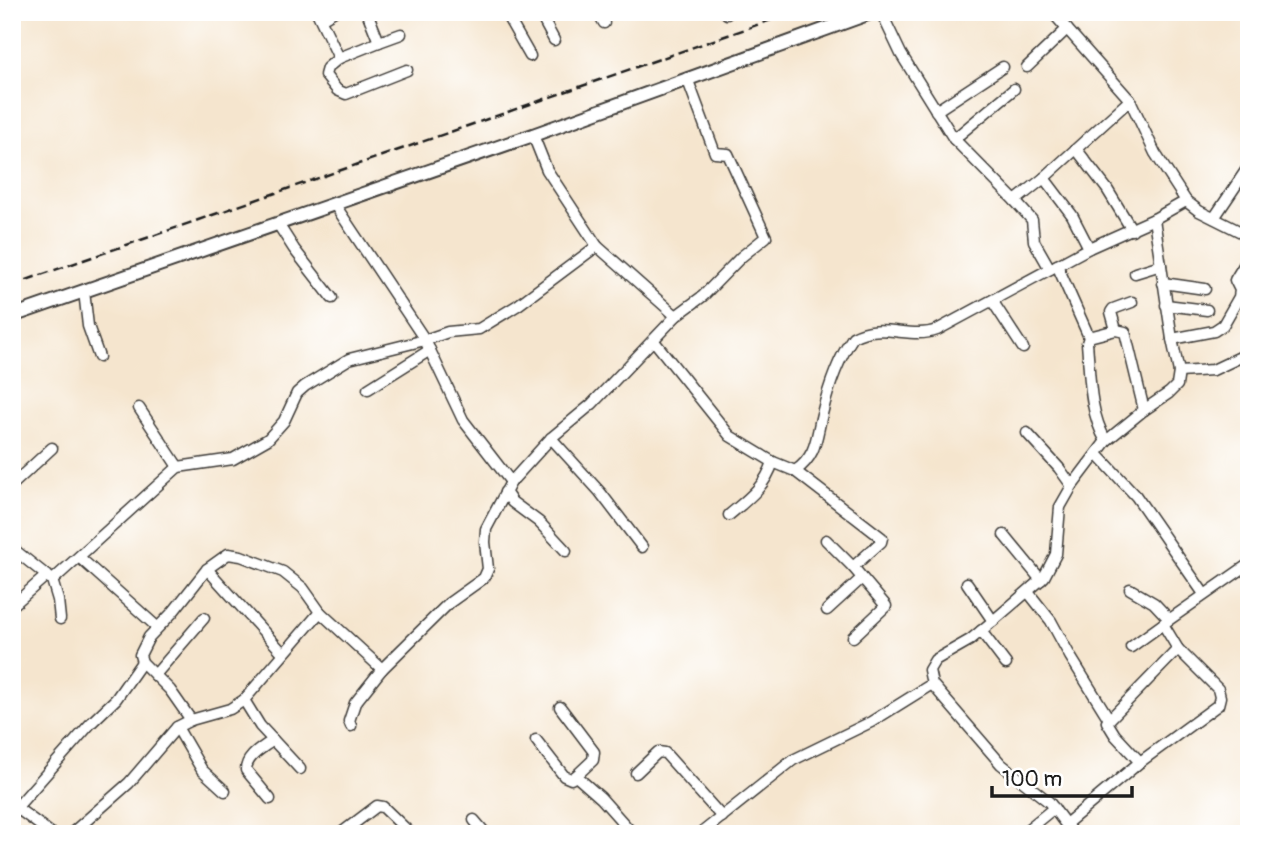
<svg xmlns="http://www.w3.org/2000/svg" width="1261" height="846" font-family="Pangolin,sans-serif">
<rect width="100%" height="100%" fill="#fff"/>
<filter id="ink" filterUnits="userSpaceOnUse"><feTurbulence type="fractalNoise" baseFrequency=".0143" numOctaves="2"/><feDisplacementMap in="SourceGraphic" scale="14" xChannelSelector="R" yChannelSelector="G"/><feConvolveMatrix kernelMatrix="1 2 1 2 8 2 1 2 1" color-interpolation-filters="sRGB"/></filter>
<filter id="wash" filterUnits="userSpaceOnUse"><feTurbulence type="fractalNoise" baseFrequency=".00686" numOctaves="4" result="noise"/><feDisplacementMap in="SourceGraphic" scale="28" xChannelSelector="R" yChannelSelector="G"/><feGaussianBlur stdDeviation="1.57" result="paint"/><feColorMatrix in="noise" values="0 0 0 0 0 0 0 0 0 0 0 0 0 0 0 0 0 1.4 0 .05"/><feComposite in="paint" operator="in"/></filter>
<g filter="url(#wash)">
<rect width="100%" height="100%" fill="#f5e5ce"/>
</g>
<g filter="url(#ink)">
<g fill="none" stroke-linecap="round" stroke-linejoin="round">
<!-- minor casing -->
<g stroke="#3d3a37" stroke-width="13">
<g id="minor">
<path d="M317,12L339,58L379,42L367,12"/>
<path d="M505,12L530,56"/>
<path d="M539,12L554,40"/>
<path d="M598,12L604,23"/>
<path d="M726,12L727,14"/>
<path d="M881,12L901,54L954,139L1015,201"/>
<path d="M1052,12L1130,100L1155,153L1186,201L1199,211L1249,236"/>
<path d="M321,19L333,12"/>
<path d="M379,42L401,34"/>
<path d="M339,58L327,68L325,75L337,90L346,94L407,70"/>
<path d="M1027,67L1067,29"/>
<path d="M936,111L1003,67"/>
<path d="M533,135L547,170L597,246L676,316"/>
<path d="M954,139L1014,89"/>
<path d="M1077,150L1107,189L1132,230"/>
<path d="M1044,178L1072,215L1089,248"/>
<path d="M335,205L425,340L463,420L511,482"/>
<path d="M1214,218L1249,166"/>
<path d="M278,224L294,249L332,298"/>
<path d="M1057,265L1089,337"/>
<path d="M1050,269L1034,241L1032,220L1015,201L1044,178L1130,100"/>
<path d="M1135,273L1161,265"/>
<path d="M1163,283L1205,289"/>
<path d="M84,291L88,326L99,357"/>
<path d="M993,302L1023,348"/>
<path d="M1166,305L1207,310"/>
<path d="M1116,330L1111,312L1113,309L1132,302"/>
<path d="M1172,339L1214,331L1223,325L1239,297L1240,290L1235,280L1249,257"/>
<path d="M654,341L730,436L773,462L795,471C817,456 816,437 822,414C828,389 839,358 853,337C881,321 910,340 937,330L1089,248L1154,219L1186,201"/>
<path d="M1179,372L1213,370L1249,353"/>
<path d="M368,389L430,350"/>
<path d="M139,408L178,467"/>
<path d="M1027,433L1059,468L1072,486"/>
<path d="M551,438L600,492L642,547"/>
<path d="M1106,441C1089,412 1090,376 1087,343L1089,337L1116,330L1125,332L1144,410"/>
<path d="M1097,454L1136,496L1204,594"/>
<path d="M795,471L882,538L881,542L853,567L886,606L853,637"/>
<path d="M12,485L52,448"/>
<path d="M505,492L512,502L539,522L566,551"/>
<path d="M729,515C748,499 765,487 773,462"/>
<path d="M1004,535L1041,580"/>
<path d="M826,540L853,567"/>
<path d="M12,548L51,579H54L178,467L233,459L268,439L284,421L297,393L305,386L349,359L425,340L448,332L479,329L518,305L597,246"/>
<path d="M79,557L157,627"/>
<path d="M207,569L283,653"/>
<path d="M52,580L58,600L60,619"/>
<path d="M967,583L993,621"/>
<path d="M1130,589L1154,603L1169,619"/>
<path d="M1028,592L1051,621L1070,656L1109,719"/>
<path d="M12,606L47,575"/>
<path d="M827,610L862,578"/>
<path d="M981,631L1006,664"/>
<path d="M1131,647L1163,624"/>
<path d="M155,675L204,618"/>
<path d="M244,700L260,726L300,769"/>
<path d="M560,707L594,752L593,760L576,776"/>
<path d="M191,720L170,690L142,662L140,655L149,637L173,612L207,569L228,554L241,556L283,572L303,588L320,612"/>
<path d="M351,726L349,721L355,703L382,669L449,603L484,578L488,569L485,542L486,529L511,482L551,438L592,404L676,316L703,296L741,257L766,237L728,154L715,153L687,78"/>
<path d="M177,727L202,770L225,791"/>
<path d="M536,740L564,776L571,779L576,776L601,798L633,834"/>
<path d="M1140,762L1115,735L1107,722L1178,649"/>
<path d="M636,773L658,752L665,753L722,817"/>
<path d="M270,799L246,770C246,756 263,748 273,740"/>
<path d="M13,805L52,834"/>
<path d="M17,807L91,723L116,699L142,662"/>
<path d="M474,820L486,834"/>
<path d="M1066,824L1140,762L1218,705L1220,697L1218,689L1178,649L1163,624L1249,564"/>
<path d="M71,834L129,783L177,727L191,720L230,709L244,700L320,612L382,669"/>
<path d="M340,834L377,806L383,807L411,834"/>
<path d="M700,834L793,760L871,722L932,684"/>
<path d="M1022,834L1054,808"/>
<path d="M1073,834L1049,802L1001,764L932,684L929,670L935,660L970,640L993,621L1044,577L1056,554L1060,507L1072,486L1106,441L1144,410L1169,393L1177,385L1179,372L1172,339L1154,219"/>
</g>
</g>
<!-- tertiary casing -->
<g stroke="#3d3a37" stroke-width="16">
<path id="tertiary" d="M12,316L533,135L873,12"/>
</g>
<!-- minor -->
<use href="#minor" stroke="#fff" stroke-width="10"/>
<!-- tertiary -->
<use href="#tertiary" stroke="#fff" stroke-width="12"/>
<!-- rail -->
<path stroke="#1c1c1c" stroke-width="2.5" stroke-dasharray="10 5" stroke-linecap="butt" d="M12,285L794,12"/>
</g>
</g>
<!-- margin -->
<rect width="1261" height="846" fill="none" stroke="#fff" stroke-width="42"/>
<!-- scale -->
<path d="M992 786v10h140v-10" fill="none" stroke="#1c1c1c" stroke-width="3.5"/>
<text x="1002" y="786" font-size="21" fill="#1c1c1c" stroke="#ffffff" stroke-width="5" paint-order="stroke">100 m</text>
</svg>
